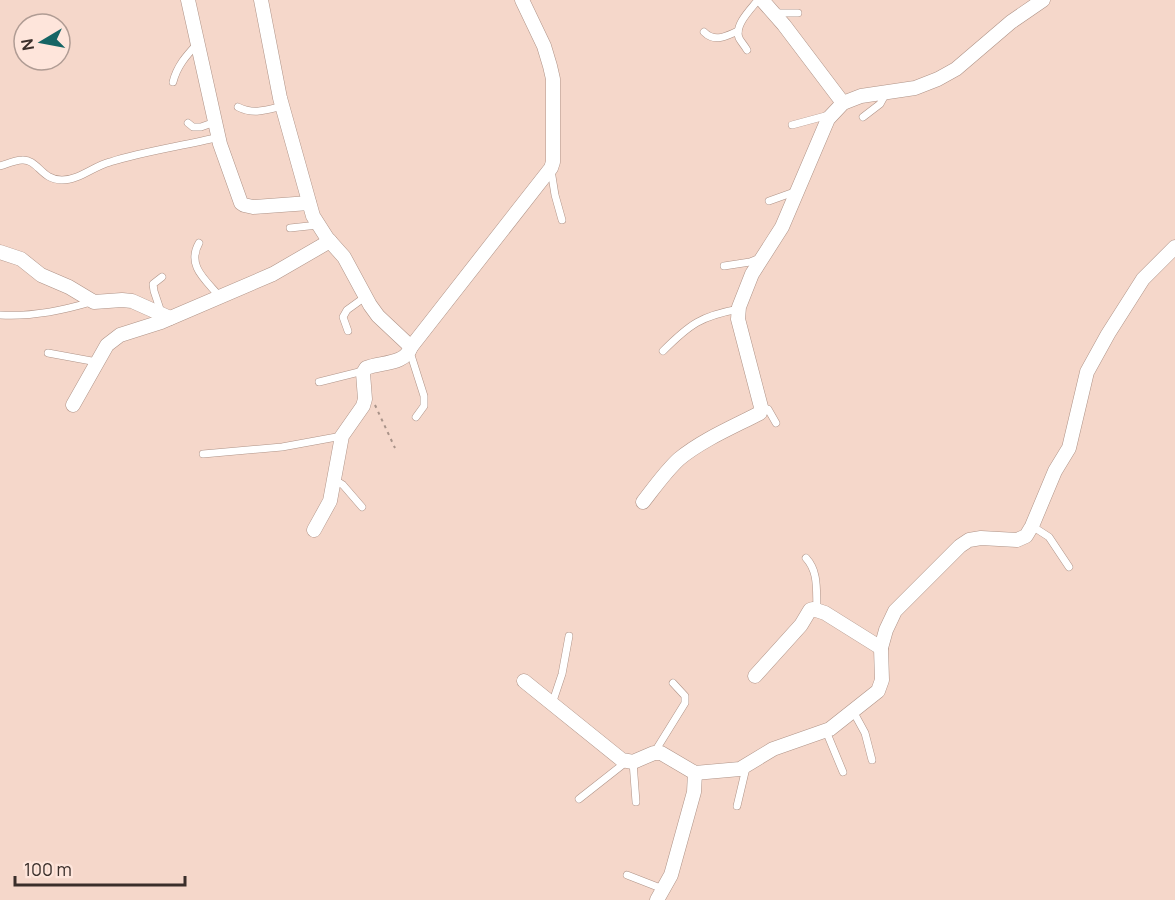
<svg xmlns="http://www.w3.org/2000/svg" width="1175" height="900" font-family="Manrope,sans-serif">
<rect width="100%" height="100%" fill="#f5d7ca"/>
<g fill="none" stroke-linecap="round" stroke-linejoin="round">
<!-- lane casing -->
<g stroke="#af9387" stroke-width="8">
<g id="lane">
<path d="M774,13H798"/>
<path d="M704,32C715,43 726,36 738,31"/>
<path d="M747,50C745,46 741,42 739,38C734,25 751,9 758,0"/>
<path d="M173,82C177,66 186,56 197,44"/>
<path d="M238,107C254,115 266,110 283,106"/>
<path d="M863,117L880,104L886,93"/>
<path d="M188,123L193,127H201L215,122"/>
<path d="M792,125L829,115"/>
<path d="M0,166C7,164 15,160 22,160C38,159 41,180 62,180C79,180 94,166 110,162C145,151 183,146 219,137"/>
<path d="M551,170L555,195L562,220"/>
<path d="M769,201L797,191"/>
<path d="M290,228L318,225"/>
<path d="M199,243C186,266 206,280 220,297"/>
<path d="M724,266L750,262L760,258"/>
<path d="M161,312L154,291L153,284L162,277"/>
<path d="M0,315C31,317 61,311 91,302"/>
<path d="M348,331L343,317L347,310L365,297"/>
<path d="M663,351C690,324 701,316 739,309"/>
<path d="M410,352L424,396V406L416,417"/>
<path d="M48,353L97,362"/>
<path d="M319,382L363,371"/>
<path d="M761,407L768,409L776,423"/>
<path d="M203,454L282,447L342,436"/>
<path d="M335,480L343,485L362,507"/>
<path d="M1032,526L1049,537L1069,567"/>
<path d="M806,558C819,572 816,591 817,609"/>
<path d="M552,704L562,674L569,636"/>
<path d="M853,711L865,733L872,760"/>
<path d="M826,731L843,772"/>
<path d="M654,753L685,703V696L673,683"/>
<path d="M633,762L636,802"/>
<path d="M579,799L626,762"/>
<path d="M737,806L746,768"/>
<path d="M627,875L663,889"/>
</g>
</g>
<!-- street casing -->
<g stroke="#af9387" stroke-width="15">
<g id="street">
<path d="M188,0L220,144L241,203L244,205L253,207L309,203"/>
<path d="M261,0L280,98L313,216L327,238L344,257L370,305L378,316L411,347"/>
<path d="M762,0L784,25L843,103"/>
<path d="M0,252L21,259L41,275L69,287L94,302L122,300L132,301L170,318"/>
<path d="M73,405L107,345L120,335L161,322L273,274L330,241"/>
<path d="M643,502C654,488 665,472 679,459C702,440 733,427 760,413L761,407L738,319L739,307L752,274L782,227L828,119L843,103L861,96L915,88L938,79L956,69L1011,22L1043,0"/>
<path d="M314,530L330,501L342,436L363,406L365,399L363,373L366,368C381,362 405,365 411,347L551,168L553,162V79L550,66L544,46L522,0"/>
<path d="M755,676L801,625L810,610L813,609L825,613L881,648"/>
<path d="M524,681L622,760L633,762L654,753H661L695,773L740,769L773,749L830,729L878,691L882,680L881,648L886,630L895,611L960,546L969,540L981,538L1017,540L1026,536L1032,526L1055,471L1069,448L1087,372L1108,334L1143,279L1175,247"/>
<path d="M657,900L671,875L694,792L695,773"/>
</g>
</g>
<!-- path -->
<path stroke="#a99389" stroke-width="2" stroke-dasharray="3 4.5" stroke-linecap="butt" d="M375,405L395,448"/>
<!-- lane -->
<use href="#lane" stroke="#fff" stroke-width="7"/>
<!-- street -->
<use href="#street" stroke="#fff" stroke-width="14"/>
</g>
<!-- north arrow -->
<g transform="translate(42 42) rotate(260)"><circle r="28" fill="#fee5db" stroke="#b09c94" stroke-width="1.5"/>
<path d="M0-4.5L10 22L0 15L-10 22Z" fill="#166565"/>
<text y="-9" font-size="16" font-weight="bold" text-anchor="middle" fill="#3a2e2a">N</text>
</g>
<!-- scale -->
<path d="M15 876v9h170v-9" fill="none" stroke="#3a2e2a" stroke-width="3"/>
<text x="24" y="876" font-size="18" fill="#3a2e2a" stroke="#fee5db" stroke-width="4.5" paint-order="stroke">100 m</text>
</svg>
